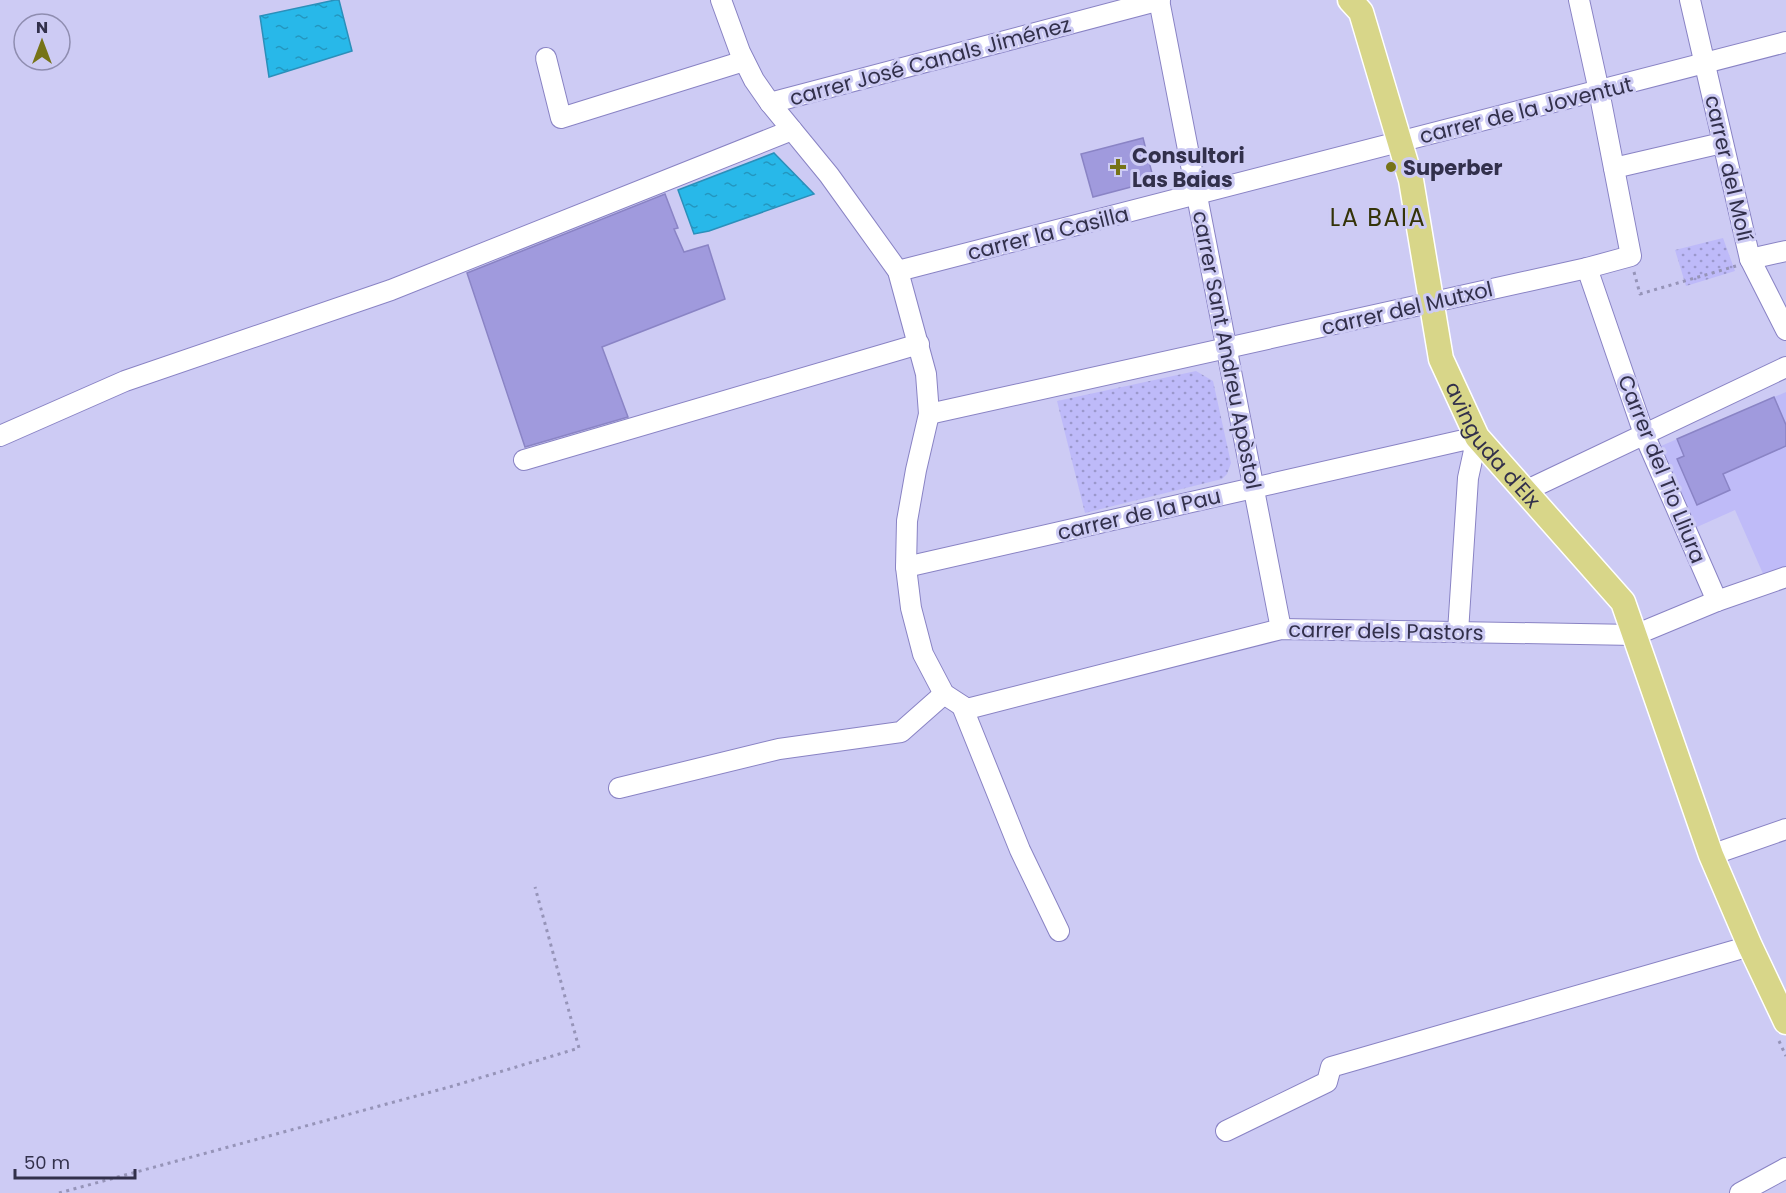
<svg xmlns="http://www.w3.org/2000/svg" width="1786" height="1193" font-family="Poppins,sans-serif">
<defs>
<pattern id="park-dots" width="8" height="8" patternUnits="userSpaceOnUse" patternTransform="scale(1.5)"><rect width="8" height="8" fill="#bebaf9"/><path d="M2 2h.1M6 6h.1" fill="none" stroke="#9b98cc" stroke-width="1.8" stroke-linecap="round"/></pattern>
<pattern id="water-ripples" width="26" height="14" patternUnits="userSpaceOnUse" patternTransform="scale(1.5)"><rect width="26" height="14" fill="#28b8e9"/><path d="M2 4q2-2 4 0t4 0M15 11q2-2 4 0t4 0" fill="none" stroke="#2396bf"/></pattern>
</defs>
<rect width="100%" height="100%" fill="#cdcbf4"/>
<!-- built -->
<path fill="#bfbbf8" d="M1786,392V566L1764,576L1735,510L1697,527L1661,446Z"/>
<!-- park -->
<g fill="url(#park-dots)">
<path d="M1723,238L1735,271L1686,286L1675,250Z"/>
<path d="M1196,371L1213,381L1231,463L1227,474L1222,479L1085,513L1057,401Z"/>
</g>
<!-- water -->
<g fill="url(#water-ripples)" stroke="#2b8fba" stroke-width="1.5">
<path d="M335,0H339L352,51L269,77L260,16Z"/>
<path d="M774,153L814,194L709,231L694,234L678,190Z"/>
</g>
<!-- building -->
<g fill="#a09add" stroke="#8a84c5" stroke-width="1.5">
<path d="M1143,138L1154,181L1093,197L1081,154Z"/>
<path d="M665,194L678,228L674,229L684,252L708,245L725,299L602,347L628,417L525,447L467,273Z"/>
<path d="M1774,397L1786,425V446L1723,474L1730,490L1697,505L1677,459L1684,456L1677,439Z"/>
</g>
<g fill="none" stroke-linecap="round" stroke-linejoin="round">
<!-- minor casing -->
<g stroke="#8983c4" stroke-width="22">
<g id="minor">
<path d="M721,0L740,52L754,80L770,103L829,175L898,271L926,374L929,414L916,470L907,521L906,567L911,608L923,654L944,694L967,709L1281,629L1635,635L1717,601L1786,577"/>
<path d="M1159,0L1281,629"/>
<path d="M1690,0L1750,259L1786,330"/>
<path d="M546,58L561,118L744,61"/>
<path d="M770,103L1160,0"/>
<path d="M1614,168L1722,143"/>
<path d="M1750,259L1786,251"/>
<path d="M1587,268L1644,434L1717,601"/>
<path d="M898,271L1786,42"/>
<path d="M929,414L1587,268L1631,256L1599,91L1579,0"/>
<path d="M0,436L125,381L391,290L792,130"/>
<path d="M524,460L919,344"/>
<path d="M1525,491L1786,367"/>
<path d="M906,567L1477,437L1468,478L1458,632"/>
<path d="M962,706L1020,850L1059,931"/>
<path d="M619,788L779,749L901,732L944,694"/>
<path d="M1711,855L1786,829"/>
<path d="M1226,1131L1327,1082L1331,1067L1750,946"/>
<path d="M1740,1193L1786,1168"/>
</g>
</g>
<!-- major casing -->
<g stroke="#fff" stroke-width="27">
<g id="major">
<path id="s1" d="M1350,0L1361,12L1411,180L1441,359L1477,437L1623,602L1711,855L1750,946L1786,1022"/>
</g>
</g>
<!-- path -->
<g stroke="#9694b8" stroke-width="3" stroke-dasharray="3 4.5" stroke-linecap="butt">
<path d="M1634,272L1640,294L1736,266"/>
<path d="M1779,1041L1786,1056"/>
<path d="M59,1193L453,1086L579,1048L535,887"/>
</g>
<!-- minor -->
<use href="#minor" stroke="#fff" stroke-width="20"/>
<!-- major -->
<use href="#major" stroke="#d8d689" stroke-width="24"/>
</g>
<!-- markers -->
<g fill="#767317" stroke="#cdcbf4" stroke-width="2">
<path d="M1115 158h6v6h6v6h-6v6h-6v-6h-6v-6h6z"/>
<circle cx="1391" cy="167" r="6"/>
</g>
<g text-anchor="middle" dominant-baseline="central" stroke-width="6" stroke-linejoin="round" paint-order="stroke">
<!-- street labels -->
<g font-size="21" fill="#32304b" stroke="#cdcbf4">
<text transform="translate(930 61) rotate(-15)">carrer José Canals Jiménez</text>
<text transform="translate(1526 110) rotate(-14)">carrer de la Joventut</text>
<text transform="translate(1729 168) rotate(77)">carrer del Molí</text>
<text transform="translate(1048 233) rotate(-14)">carrer la Casilla</text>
<text transform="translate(1407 308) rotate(-13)">carrer del Mutxol</text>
<text transform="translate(1227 350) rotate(79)">carrer Sant Andreu Apòstol</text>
<text stroke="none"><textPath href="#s1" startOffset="474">avinguda d'Elx</textPath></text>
<text transform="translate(1662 469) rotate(68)">Carrer del Tio Lliura</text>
<text transform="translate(1139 514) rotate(-13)">carrer de la Pau</text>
<text transform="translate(1386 631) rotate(1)">carrer dels Pastors</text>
</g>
<!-- poi labels -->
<g font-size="21" font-weight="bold" fill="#32304b" stroke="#cdcbf4" text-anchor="start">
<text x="1132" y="155">Consultori<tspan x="1132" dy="24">Las Baias</tspan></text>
<text x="1403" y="167">Superber</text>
</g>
<!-- quarter labels -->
<g font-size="24" letter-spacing="1.5" fill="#343308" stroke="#cdcbf4">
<text x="1378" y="217">LA BAIA</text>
</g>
</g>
<!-- north arrow -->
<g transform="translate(42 42)"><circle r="28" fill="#cdcbf4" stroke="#8f8db0" stroke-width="1.5"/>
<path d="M0-4.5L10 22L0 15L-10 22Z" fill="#767317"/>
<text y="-9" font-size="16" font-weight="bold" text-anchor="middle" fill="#32304b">N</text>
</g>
<!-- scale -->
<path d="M15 1169v9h120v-9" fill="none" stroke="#32304b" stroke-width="3"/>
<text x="24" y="1169" font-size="18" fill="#32304b" stroke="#cdcbf4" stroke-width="4.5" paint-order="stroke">50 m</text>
</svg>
